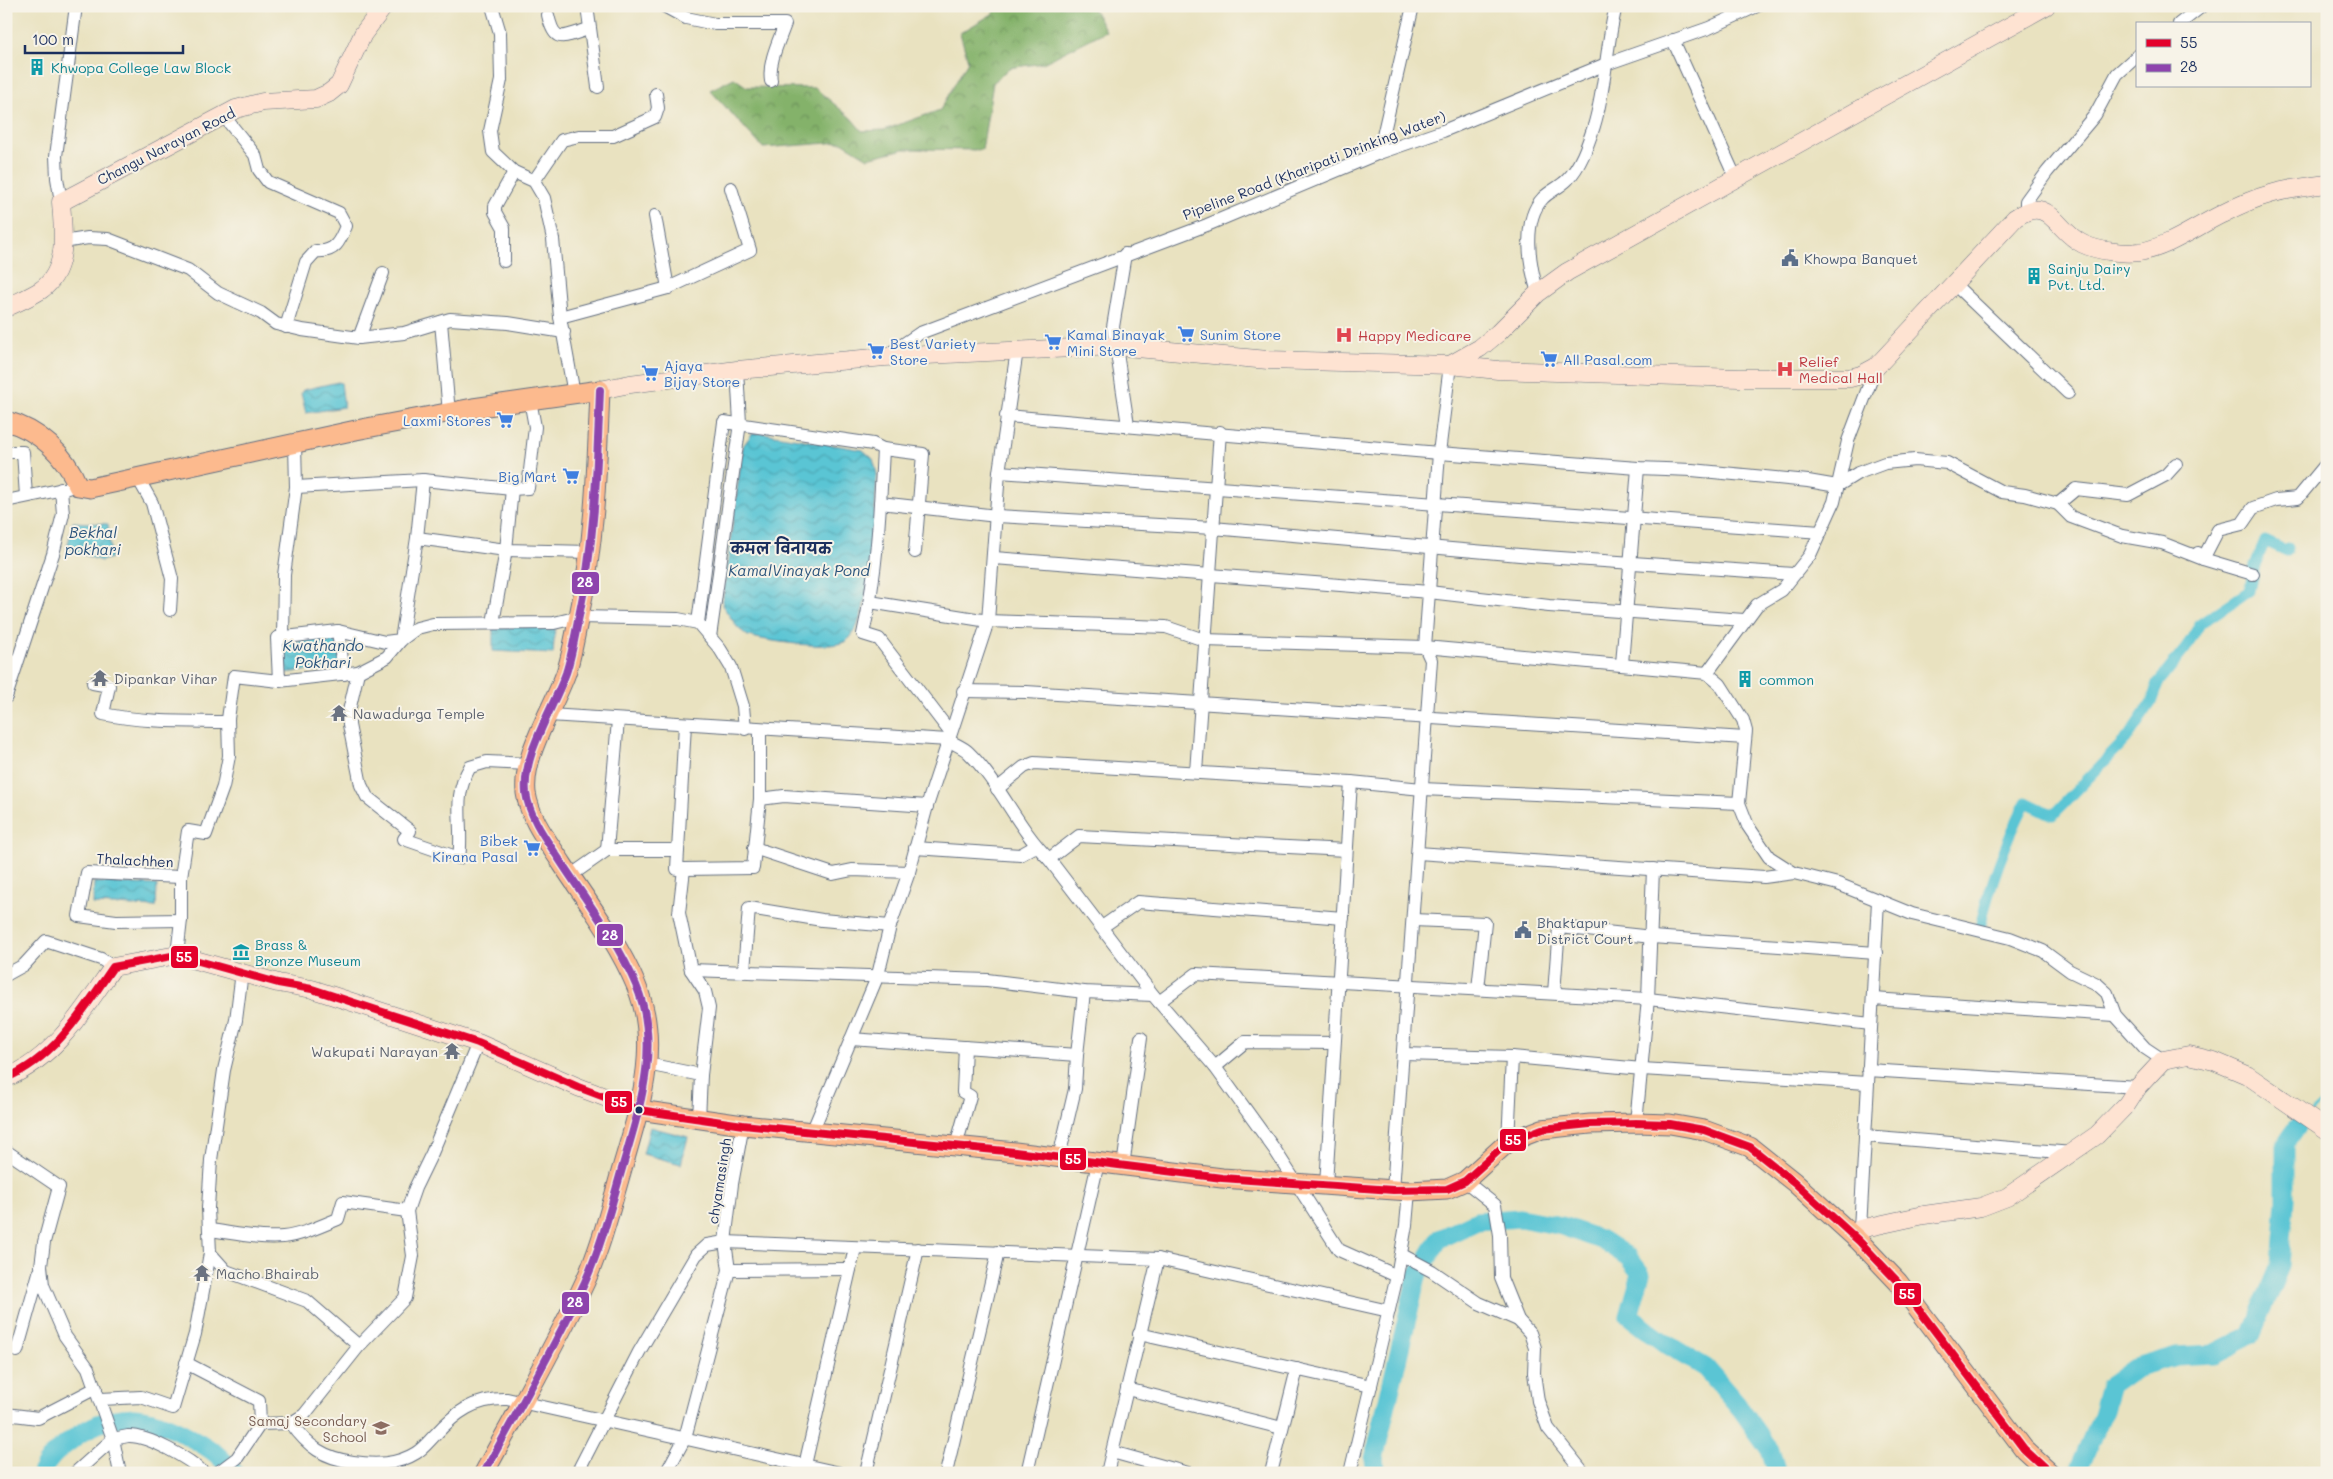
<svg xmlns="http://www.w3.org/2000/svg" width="2333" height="1479" font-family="Mali,'Playpen Sans Deva',sans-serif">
<defs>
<pattern id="forest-crowns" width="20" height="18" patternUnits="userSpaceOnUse" patternTransform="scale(1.25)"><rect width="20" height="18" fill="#84b26a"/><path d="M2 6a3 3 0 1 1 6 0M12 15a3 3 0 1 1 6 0" fill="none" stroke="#6b915a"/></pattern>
<pattern id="water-waves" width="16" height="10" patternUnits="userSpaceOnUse" patternTransform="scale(1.25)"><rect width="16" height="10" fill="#5ac5d4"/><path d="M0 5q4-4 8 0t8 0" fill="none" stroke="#4aa0af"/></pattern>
</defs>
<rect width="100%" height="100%" fill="#f7f3e8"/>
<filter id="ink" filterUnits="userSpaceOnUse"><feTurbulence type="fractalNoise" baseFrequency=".02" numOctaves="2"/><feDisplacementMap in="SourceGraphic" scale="10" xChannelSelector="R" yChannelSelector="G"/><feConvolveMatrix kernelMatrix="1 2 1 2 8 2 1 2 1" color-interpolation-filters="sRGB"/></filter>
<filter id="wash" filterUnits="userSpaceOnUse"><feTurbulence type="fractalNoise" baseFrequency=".0096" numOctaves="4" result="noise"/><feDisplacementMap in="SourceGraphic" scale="20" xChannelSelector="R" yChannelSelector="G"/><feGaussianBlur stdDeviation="1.12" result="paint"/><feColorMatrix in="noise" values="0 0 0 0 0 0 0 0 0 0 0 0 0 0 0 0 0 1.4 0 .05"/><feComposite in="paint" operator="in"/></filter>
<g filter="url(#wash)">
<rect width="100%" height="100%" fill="#e9e2c0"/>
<!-- forest -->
<path fill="url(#forest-crowns)" stroke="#507064" d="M991,6H1092L1106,31L1043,63L1009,68L993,83L982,150L904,149L868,158L842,142L763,148L710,90L734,78L747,87L815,88L851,118L862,131L884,130L940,110L968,61L960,33L994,13Z"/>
<!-- water -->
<g fill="url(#water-waves)" stroke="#3a7a99">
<path d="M338,382L341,383L344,407L306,413L301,393L303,390Z"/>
<path d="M763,433L863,450L873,459L877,474C874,507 873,624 846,641C830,651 767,641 748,636L738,628L722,605L743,446L752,434Z"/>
<path d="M73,522L108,524L111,558L101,561L67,549Z"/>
<path d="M493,626L555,627L553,654L493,651Z"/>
<path d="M337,636L341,667L283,673L280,644Z"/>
<path d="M94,882L157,885L156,907L93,904Z"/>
<path d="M650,1127L688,1137L681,1164L643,1154Z"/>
</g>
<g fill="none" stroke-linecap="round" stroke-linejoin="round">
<!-- stream -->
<g stroke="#5ac5d4" stroke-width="3">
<path d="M2311,1112L2327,1097"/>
<path d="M2297,1127L2303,1120"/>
</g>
<!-- canal -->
<path stroke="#5ac5d4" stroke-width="11" d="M1979,931C1990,884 2004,845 2026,802L2053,815L2128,737L2151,703L2158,683L2186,648L2200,624L2249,591L2255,565L2265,541L2287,551L2288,548"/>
<!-- river -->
<g stroke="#5ac5d4" stroke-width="19">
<path d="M41,1473C48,1459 56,1452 69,1442C111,1408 148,1412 193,1439C211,1449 221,1456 234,1473"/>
<path d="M1376,1473L1374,1459L1417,1276L1439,1239L1477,1221L1520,1218L1562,1226L1602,1240L1628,1257L1641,1274L1629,1316L1663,1342L1706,1368L1741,1409L1770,1450L1777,1473"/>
<path d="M2077,1473L2102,1415L2110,1386L2135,1368L2176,1356L2214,1354L2251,1335L2280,1266L2285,1199V1145L2297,1127"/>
</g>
</g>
</g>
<g filter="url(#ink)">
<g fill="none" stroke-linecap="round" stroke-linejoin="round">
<!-- street casing -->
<g stroke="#636e80" stroke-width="14">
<g id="street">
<path d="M492,6L500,33L501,80L490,131L493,152L514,172L534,181L544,198L553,239L560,317L574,394"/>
<path d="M587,6L598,87"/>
<path d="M664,6L686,18L715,24H785C779,41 768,62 771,81"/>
<path d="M548,15C555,46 563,36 589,29"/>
<path d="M2179,24L2202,6"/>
<path d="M1673,40L1736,179"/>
<path d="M223,115L255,155L259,170L268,182L339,213L346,226C340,241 335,253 316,251L306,262L286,327"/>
<path d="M1379,153L1413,6"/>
<path d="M534,181L562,140L579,136H613L655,117L658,108L656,94"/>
<path d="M61,202L57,178L56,156L76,6"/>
<path d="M2026,210V201L2047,172L2095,115L2117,74L2137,56"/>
<path d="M655,216L668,288"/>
<path d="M63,242L88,238L108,239L188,270L218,293L261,313L276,324L302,330L359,338L404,333L450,319L508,323L564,332"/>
<path d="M1125,254L1113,327L1128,425"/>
<path d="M504,261V228L495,212V206L514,172"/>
<path d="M1953,283L2068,393"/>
<path d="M1538,293C1530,267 1521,221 1543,198C1550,191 1560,187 1567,180C1581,166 1588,144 1594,126C1606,87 1606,45 1616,6"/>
<path d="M560,317L668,288L750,250L731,188"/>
<path d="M441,322L449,413"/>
<path d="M359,338L383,273"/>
<path d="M886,356L920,333L1207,225L1379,153L1443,131L1606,64L1709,28L1757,6"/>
<path d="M1006,416L1439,453L1638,468L1692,470L1808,481L1837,486L1858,473L1885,463L1915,460L1947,463L2002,492L2025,495L2058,504L2076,489L2128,495L2166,475L2176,464"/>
<path d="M883,449L923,454L915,552"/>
<path d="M6,452H23L26,496"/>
<path d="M999,472L1821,532"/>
<path d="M138,478L152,503L172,579L170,610"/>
<path d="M296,487L423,480L512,489L528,488L535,427L530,400"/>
<path d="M6,501L68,488"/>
<path d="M880,503L997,516L1213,528L1531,556L1793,574"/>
<path d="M2058,504L2071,517L2122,536L2162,543L2203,559L2253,574"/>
<path d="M417,538L506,550L590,552"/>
<path d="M2198,553L2203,559L2218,530L2242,524L2253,508L2276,500L2298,498L2327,463"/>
<path d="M994,558L1429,592L1549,606L1744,620"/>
<path d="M870,602L988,621L1166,627L1204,640L1425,647L1707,673L1720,684L1743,720L1746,731L1739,803L1748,826L1769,857L1794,873L1838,884L1912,914L2010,938L2043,951L2070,971L2097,984L2107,993L2115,1015L2145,1048L2163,1060"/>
<path d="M493,623L506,550L512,489"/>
<path d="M698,623L724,422L873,444L883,449C880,511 877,574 863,634L879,639L950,732"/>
<path d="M338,631L344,674"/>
<path d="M710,637L740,423L737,370"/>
<path d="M283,638L284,575L296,487L295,444"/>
<path d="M1622,664L1638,468"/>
<path d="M358,672L349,711V725L361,785L367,797L410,831L404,839L459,858C464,824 451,799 470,767L487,762L529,764"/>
<path d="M1707,673L1757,605L1782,590L1810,555L1834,502L1848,441L1876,367"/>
<path d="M279,681L277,638L338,631L385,642L401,640L417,538L423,480"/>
<path d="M93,683L109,686L103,714C147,723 184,721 228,722"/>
<path d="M963,691L1026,692L1745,738"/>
<path d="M6,697L53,554L63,514L61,489"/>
<path d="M549,715L948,740C954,744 963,747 968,752C1000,783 1017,828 1049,859L1153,995L1215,1067L1275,1150L1339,1250L1397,1276L1350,1473"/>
<path d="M685,724L677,869H684L679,913L691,970L705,991L709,1008L701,1075"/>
<path d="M1196,772L1220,432"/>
<path d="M997,789L1024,767L1034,763L1351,782L1422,789L1739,803"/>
<path d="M760,799L784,796L927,806"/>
<path d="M754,848L833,874L852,870L909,872"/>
<path d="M915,848L1020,855L1036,846"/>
<path d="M607,850L618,720"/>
<path d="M1418,853L1764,877L1794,873"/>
<path d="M1049,859L1079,836L1346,850"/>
<path d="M684,869L753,868L760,799V730"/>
<path d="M570,876L607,850H678"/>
<path d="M181,877L87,873L79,916L116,921L181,920"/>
<path d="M1413,920L1485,923L1478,989"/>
<path d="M1102,927L1138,902L1343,918"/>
<path d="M177,955L181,920V877L188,831L206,834L223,787L229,756L228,719L234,676L279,681L358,672L387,657L401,640L417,628L433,624L554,623L579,617L678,619L698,623L720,649L731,667L743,706L745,729"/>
<path d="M691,970L987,980L1084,992L1153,995"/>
<path d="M744,971L749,908L822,920L890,926"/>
<path d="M6,975L24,965L46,941L101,959L113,967"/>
<path d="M1554,993L1559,927L1652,937L1876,953"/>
<path d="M1873,999L2115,1015"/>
<path d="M1159,1002L1196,974L1648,999L1871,1024"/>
<path d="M851,1039L1077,1055L1084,992"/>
<path d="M1403,1054L1512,1057L1642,1069L1867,1083"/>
<path d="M647,1064L701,1075L699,1120"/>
<path d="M1215,1067L1245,1042L1334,1043"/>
<path d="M1868,1070L2138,1087"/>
<path d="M1636,1123L1648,999L1653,869"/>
<path d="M812,1132L878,975L890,926L909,872L927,806L988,621L999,472L1017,350"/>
<path d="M1865,1136L2073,1153"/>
<path d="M1508,1142L1512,1057"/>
<path d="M956,1146L970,1096L963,1092L965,1047"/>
<path d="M6,1151L59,1187L44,1242L41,1266L43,1285L65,1336L88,1368L113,1439L75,1473"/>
<path d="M1059,1157L1075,1089L1077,1055"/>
<path d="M1123,1166L1141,1038"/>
<path d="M1465,1181L1495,1205L1500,1235L1501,1278L1518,1320L1530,1333L1535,1348L1534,1373L1538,1401L1548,1428L1584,1473"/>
<path d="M1326,1185L1351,782"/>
<path d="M1393,1190L1431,660L1425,647L1439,453L1450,365"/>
<path d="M1860,1229L1878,901"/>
<path d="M210,1230C233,1233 259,1239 283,1237C302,1235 321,1226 338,1219L343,1202L407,1211"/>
<path d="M210,1253L226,1271L307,1301L359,1346"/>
<path d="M1402,1255L1432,1271L1479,1303L1518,1320"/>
<path d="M729,1270L725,1242L732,1184L743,1125"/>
<path d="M1397,1276L1406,1225L1409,1191"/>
<path d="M1139,1334L1371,1386"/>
<path d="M6,1348L17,1351L39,1273"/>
<path d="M186,1363L259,1401L260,1424"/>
<path d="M1127,1389L1282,1428"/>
<path d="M101,1399L141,1397L173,1408L195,1334L210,1253L208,1208L211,1160L224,1070L236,1020L242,972"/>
<path d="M6,1414L38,1418L96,1388"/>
<path d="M291,1423C308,1447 324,1458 353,1462C375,1465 397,1465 416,1453C424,1448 429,1441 435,1435C456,1412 475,1398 507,1399L840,1473"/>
<path d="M1112,1452L1188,1473"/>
<path d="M805,1465L855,1248"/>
<path d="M120,1473L113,1439C118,1438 123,1437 128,1436C148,1435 190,1459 204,1473"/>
<path d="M217,1473L237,1458L260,1424L291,1423L304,1415L359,1346L405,1298L413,1256L407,1211L415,1188L432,1153L478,1043"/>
<path d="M577,1473L639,1352L696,1255L707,1245L725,1242L1158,1259L1389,1311"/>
<path d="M666,1473L685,1438L729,1270L850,1269"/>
<path d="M866,1473L918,1249"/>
<path d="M946,1473L998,1252"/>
<path d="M1027,1473L1098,1163"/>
<path d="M1107,1473L1158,1259"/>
<path d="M1271,1473L1297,1369"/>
</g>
</g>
<!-- secondary casing -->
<g stroke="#636e80" stroke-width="19">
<g id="secondary">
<path d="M6,308C18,302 30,297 41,290C69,270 63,231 61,202L236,109L263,102L316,99L329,93L339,85L363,34L384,6"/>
<path d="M1450,365L1498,370L1739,378H1850L1861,375L1876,367L2015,218C2050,193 2055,231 2083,244C2098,251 2123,254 2139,252C2169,247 2195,227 2222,214C2260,194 2284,189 2327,184"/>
<path d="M600,390L630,384L737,370L885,357L1115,346L1268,360L1450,365L1480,348L1498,333L1538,293L1567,272L2046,6"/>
<path d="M6,1078C55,1058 84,1009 113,967L177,955L278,983L312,989L478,1043L578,1087L639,1110"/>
<path d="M1859,1241L1860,1229L1924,1215L1981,1207L2007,1197L2097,1135L2127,1104L2138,1087L2163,1060L2189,1055L2214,1061L2247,1075L2327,1130"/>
</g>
</g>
<!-- primary casing -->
<g stroke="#636e80" stroke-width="21">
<g id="primary">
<path d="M6,421C39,430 65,454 78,486L90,488L356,430L473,408L600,390C597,466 595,542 579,616C575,635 572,655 566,673C553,709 522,755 526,793C530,820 549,843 563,865C588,903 618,942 636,985C660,1041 642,1100 626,1155C613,1198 603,1242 585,1282C555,1347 518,1410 484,1473"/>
<path d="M639,1110L743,1125L1015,1152L1222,1178L1409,1191L1447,1189L1465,1181L1508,1142L1542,1129L1590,1124L1636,1123L1670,1124L1704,1130L1750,1147L1794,1182L1859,1241L1898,1282L2024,1449L2050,1473"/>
</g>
</g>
<!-- street -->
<use href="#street" stroke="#fff" stroke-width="12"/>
<!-- secondary -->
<use href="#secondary" stroke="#fee3d2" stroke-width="18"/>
<!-- primary -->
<use href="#primary" stroke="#fcba8e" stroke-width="19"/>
<!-- bus-1 casing -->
<g stroke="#f7f3e8" stroke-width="11">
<path id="bus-1" d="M6,1078C55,1058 84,1009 113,967L177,955L278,983L312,989L478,1043L578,1087L639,1110L743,1125L1015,1152L1222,1178L1393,1190L1447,1189L1465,1181L1508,1142L1542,1129L1590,1124L1636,1123L1670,1124L1704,1130L1750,1147L1794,1182L1859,1241L1898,1282L2024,1449L2050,1473"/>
</g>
<!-- bus-2 casing -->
<g stroke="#f7f3e8" stroke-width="11">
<path id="bus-2" d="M484,1473C518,1410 555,1347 585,1282C603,1242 613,1198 626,1155C642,1100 660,1041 636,985C618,942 588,903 563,865C549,843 530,820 526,793C522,755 553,709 566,673C572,655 575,635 579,616C595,542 597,466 600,390"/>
</g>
<!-- bus-1 -->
<use href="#bus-1" stroke="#e4002b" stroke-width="8"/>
<!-- bus-2 -->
<use href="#bus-2" stroke="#8e44ad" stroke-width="8"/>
</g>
</g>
<!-- icons -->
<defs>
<g id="building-bare" transform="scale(1.35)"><path d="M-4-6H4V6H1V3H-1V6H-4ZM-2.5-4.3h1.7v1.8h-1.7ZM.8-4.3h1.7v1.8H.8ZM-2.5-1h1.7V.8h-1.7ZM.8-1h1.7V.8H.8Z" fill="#0f9aa8" stroke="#f7f3e8" stroke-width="2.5" paint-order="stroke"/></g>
<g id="civic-bare" transform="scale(1.35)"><path d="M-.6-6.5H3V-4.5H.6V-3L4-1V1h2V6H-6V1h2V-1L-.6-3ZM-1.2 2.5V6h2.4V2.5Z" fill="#5c6f8a" stroke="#f7f3e8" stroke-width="2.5" paint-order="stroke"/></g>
<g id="supermarket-bare" transform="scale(1.35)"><path d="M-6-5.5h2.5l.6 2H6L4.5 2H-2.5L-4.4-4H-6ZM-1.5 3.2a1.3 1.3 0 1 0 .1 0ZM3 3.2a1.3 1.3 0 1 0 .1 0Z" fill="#3f7fe0" stroke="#f7f3e8" stroke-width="2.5" paint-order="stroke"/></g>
<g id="hospital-bare" transform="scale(1.35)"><path d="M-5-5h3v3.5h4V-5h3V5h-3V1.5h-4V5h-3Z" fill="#e0444e" stroke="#f7f3e8" stroke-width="2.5" paint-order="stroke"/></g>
<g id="temple-bare" transform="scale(1.35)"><path d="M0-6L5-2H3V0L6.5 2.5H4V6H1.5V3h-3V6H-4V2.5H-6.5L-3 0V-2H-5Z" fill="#6b7280" stroke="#f7f3e8" stroke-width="2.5" paint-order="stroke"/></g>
<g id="museum-bare" transform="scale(1.35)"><path d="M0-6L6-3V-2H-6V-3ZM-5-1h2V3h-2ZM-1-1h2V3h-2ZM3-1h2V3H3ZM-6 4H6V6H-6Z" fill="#0f9aa8" stroke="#f7f3e8" stroke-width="2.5" paint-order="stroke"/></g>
<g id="school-bare" transform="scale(1.35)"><path d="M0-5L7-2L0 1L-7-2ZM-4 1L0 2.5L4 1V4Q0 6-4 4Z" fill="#8d6e63" stroke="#f7f3e8" stroke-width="2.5" paint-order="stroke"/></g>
</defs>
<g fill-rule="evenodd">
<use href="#building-bare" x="37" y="67"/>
<use href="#civic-bare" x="1790" y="258"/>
<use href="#building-bare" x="2034" y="276"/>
<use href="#supermarket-bare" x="1186" y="334"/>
<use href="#hospital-bare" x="1344" y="335"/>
<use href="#supermarket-bare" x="1053" y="342"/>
<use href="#supermarket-bare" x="876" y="351"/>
<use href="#supermarket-bare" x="1549" y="359"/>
<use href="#hospital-bare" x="1785" y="369"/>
<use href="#supermarket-bare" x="650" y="373"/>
<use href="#supermarket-bare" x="505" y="420"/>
<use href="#supermarket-bare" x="571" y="476"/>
<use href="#temple-bare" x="100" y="678"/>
<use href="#building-bare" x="1745" y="679"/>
<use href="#temple-bare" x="339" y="713"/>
<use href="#supermarket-bare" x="532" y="848"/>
<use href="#civic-bare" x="1523" y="930"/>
<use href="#museum-bare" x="241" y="952"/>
<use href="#temple-bare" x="452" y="1051"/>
<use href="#temple-bare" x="202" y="1273"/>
<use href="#school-bare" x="381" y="1428"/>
</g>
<!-- markers -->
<circle fill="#1b2f5e" stroke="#f7f3e8" stroke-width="2" cx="639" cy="1110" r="4.5"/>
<g text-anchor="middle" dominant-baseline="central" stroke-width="4" stroke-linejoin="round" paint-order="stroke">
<!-- culture labels -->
<g font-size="14" fill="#0d838f" stroke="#f7f3e8" text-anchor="start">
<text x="51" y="67">Khwopa College Law Block</text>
<text x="2048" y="268">Sainju Dairy<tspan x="2048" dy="16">Pvt. Ltd.</tspan></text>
<text x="1759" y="679">common</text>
<text x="255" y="944">Brass &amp;<tspan x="255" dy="16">Bronze Museum</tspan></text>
</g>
<!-- street labels -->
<g font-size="14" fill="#1b2f5e" stroke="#f7f3e8">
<text transform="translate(166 146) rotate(-27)">Changu Narayan Road</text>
<text transform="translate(1314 165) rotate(-21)">Pipeline Road (Kharipati Drinking Water)</text>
<text transform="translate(135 860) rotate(3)">Thalachhen</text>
<text transform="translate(719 1181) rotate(-81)">chyamasingh</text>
</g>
<!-- service labels -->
<g font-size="14" fill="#4e5e75" stroke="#f7f3e8" text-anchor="start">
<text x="1804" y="258">Khowpa Banquet</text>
<text x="1537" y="922">Bhaktapur<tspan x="1537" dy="16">District Court</tspan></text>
</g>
<!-- shop labels -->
<g font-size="14" fill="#366cbe" stroke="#f7f3e8" text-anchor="start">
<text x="1067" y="334">Kamal Binayak<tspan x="1067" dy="16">Mini Store</tspan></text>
<text x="1200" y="334">Sunim Store</text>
<text x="890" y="343">Best Variety<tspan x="890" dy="16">Store</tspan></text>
<text x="1563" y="359">All Pasal.com</text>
<text x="664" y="365">Ajaya<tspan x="664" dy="16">Bijay Store</tspan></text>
<text x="491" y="420" text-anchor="end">Laxmi Stores</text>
<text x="557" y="476" text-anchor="end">Big Mart</text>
<text x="518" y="840" text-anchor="end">Bibek<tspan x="518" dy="16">Kirana Pasal</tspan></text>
</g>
<!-- health labels -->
<g font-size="14" fill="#be3a42" stroke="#f7f3e8" text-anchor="start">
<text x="1358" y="335">Happy Medicare</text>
<text x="1799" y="361">Relief<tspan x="1799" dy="16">Medical Hall</tspan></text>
</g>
<!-- worship labels -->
<g font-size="14" fill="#5b616d" stroke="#f7f3e8" text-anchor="start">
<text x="114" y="678">Dipankar Vihar</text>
<text x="353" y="713">Nawadurga Temple</text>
<text x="438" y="1051" text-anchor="end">Wakupati Narayan</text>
<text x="216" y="1273">Macho Bhairab</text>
</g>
<!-- education labels -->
<g font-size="14" fill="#785e54" stroke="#f7f3e8" text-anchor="end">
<text x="367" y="1420">Samaj Secondary<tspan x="367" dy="16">School</tspan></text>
</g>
<!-- water labels -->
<g font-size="15" font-style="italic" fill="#2b547c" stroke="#f7f3e8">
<text x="93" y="532">Bekhal<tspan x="93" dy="17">pokhari</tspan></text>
<text x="799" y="570">KamalVinayak Pond</text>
<text x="323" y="645">Kwathando<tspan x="323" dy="17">Pokhari</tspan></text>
</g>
<!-- neighbourhood labels -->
<g font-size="15" font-weight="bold" fill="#1b2f5e" stroke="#f7f3e8">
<text x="781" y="548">कमल विनायक</text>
</g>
</g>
<g stroke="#f7f3e8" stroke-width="2">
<rect x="571" y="571" width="29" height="24" rx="5" fill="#8e44ad"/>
<rect x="596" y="923" width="28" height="24" rx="5" fill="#8e44ad"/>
<rect x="170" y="945" width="29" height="24" rx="5" fill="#e4002b"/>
<rect x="604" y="1090" width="29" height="24" rx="5" fill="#e4002b"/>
<rect x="1499" y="1128" width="28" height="24" rx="5" fill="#e4002b"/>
<rect x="1059" y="1147" width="28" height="24" rx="5" fill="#e4002b"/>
<rect x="1893" y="1282" width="29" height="24" rx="5" fill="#e4002b"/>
<rect x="561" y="1291" width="29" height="24" rx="5" fill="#8e44ad"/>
</g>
<g font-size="14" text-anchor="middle" font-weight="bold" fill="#fff">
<text x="585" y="587">28</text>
<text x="610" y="940">28</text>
<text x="184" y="962">55</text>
<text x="619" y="1107">55</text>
<text x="1513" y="1145">55</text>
<text x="1073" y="1164">55</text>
<text x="1907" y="1299">55</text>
<text x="575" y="1307">28</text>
</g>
<!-- margin -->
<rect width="2333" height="1479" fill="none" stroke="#f7f3e8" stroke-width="25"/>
<!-- legend -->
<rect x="2136" y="22" width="175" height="65" fill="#f7f3e8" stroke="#9fa5b1"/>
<rect x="2146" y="39" width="25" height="8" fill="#e4002b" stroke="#9fa5b1"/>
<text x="2180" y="48" font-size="15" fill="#1b2f5e">55</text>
<rect x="2146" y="64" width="25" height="8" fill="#8e44ad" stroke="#9fa5b1"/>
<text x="2180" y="72" font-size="15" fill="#1b2f5e">28</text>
<!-- scale -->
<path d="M25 45v8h158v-8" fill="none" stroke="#1b2f5e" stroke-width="2.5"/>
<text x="32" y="45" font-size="15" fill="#1b2f5e" stroke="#f7f3e8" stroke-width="4" paint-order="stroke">100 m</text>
</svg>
